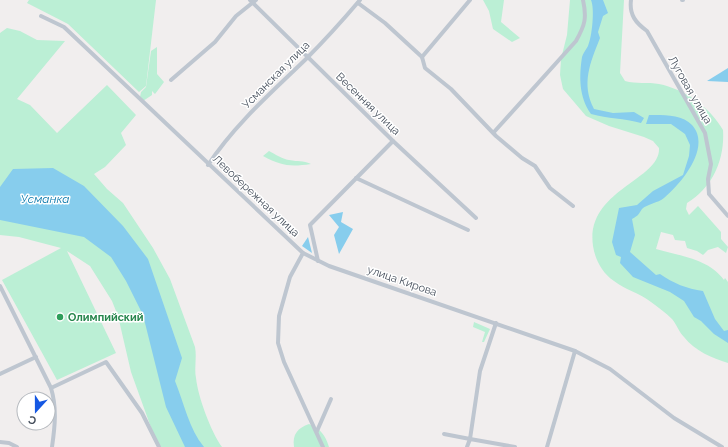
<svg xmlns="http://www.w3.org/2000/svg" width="728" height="447" font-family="Raleway,sans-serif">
<rect width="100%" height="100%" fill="#f1eeee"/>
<!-- green -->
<g fill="#bbefd5">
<path d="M29,0H156L146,86L139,92L68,24L27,3Z"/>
<path d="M483,0H504L501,22L520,38L512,42L493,29L489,11Z"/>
<path d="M570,0H624L620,73L625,81C636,84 648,82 659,84C684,89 710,107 723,130C725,160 712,188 687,203L686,209L689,215L698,206L721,232V239L728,247L726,253L718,247L708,250L703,255L697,251L687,248L685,241L675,240L673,235L661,232L656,249C679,256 708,258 724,280L725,278L728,282V363C712,358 695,351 684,337C679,332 677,325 672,319C666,313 658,307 651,302C640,293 625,290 614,281C602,273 595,259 593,246C585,190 661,180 659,148L653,141L644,137L609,126L586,116L563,89L560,75L561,59L567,35Z"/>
<path d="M7,28L20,31L37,40L65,41L17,99L30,105L57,133L107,85L136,115L121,133L126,145L105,167L94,174L107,189L123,203L153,248L170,279L195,347C197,358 194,368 196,378C198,397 211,432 222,447H158L131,372L118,316L112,301L90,266L67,251L116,353L57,380L2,280L61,248L19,237L0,235V33Z"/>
<path d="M157,47V74L164,82L155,94L152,91V95L143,101L140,97L141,92L146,87L151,51Z"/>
<path d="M269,151C275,154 282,159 289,160C299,162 302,160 311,164C290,167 282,166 263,156Z"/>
<path d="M474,322L490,329L484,342H482L485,332L473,327Z"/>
<path d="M309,424C321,429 325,435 329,447H294C292,434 298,428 309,424Z"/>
</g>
<!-- water -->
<g fill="#87cded">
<path d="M591,0H603L608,13L603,16L598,32L600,38C590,63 581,84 594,109L613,113L634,112L644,118L641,123C624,118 608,119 591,114C579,97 579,77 582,57C583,53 586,50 588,46C592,37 595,9 591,0Z"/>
<path d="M728,68V82L707,81Z"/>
<path d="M649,115C662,115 682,114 692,125C712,147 681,184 664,198C658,203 647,204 642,209C638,215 639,215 632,219L635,235L630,252L656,275L660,274C673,283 687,289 703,291L715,319L724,331L728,330V343L714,334L701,321L694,317L684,301L670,292L633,277L620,263L621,257L616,255L612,242L619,208L637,205L653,191L683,175L689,156L690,145L685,134L671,124H646Z"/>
<path d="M53,168L84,186L123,226L148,259L182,358L175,381C184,403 189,429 204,447H185L166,407L143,315L126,281L111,257L84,237L0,220V187L13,169Z"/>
<path d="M343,212L341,222L353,229L339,254L334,235L339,227L329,215Z"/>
<path d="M308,237L312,253L302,246Z"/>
</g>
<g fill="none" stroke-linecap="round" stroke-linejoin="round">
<!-- minor -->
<g stroke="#bec6d0" stroke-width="4">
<path d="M250,0L393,141L476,218"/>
<path d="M631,0C629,15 636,23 647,31L705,133L711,164L708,179L709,194L728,216"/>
<path d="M682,0H683"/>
<path d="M358,3L385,23L422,57L470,0"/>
<path d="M41,16L64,27L303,253L290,277L279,316L278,343L284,362L323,447"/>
<path d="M422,57L425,68L451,89L496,136L522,158L535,166L550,188L573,206"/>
<path d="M171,80L215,42L236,16L256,0"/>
<path d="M494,132L576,41C585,25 587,18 583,0"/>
<path d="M208,165C235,124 272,92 306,59C325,40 343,20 360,0"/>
<path d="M356,178L468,230"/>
<path d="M303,253L329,266L575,351L610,369L674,418L722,447"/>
<path d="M318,261L310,225L393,141"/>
<path d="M0,286L51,388C57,408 55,426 52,447"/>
<path d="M0,374L36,357"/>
<path d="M51,388L106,362L142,413L159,447"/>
<path d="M317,431L331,399"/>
<path d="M444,434L470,439L480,371L496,323"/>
<path d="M0,442L9,443L17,447"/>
<path d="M467,447L470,439L515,447"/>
<path d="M547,447L575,351"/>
</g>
</g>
<!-- markers -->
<circle fill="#2e9e5b" stroke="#fff" stroke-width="1.5" cx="60" cy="317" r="4"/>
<g text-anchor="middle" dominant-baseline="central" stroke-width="3" stroke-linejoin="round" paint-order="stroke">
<!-- street labels -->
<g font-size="11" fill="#464f5c" stroke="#fff">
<text transform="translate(276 75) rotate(-45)">Усманская улица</text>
<text transform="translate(690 90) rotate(60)">Луговая улица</text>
<text transform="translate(368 104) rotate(44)">Весенняя улица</text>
<text transform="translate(256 196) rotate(43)">Левобережная улица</text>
<text transform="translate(402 281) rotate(19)">улица Кирова</text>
</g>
<!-- leisure labels -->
<g font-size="11" font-weight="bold" fill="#27864d" stroke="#fff" text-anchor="start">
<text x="68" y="317">Олимпийский</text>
</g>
<!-- water labels -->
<g font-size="12" font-style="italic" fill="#0977ab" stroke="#fff">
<text x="45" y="199">Усманка</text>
</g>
</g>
<!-- north arrow -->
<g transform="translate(36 411) rotate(201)"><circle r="19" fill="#ffffff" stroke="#b5b9be"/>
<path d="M0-3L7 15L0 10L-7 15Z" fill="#1558e3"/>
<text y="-6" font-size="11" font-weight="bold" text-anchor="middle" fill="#464f5c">С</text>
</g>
</svg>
